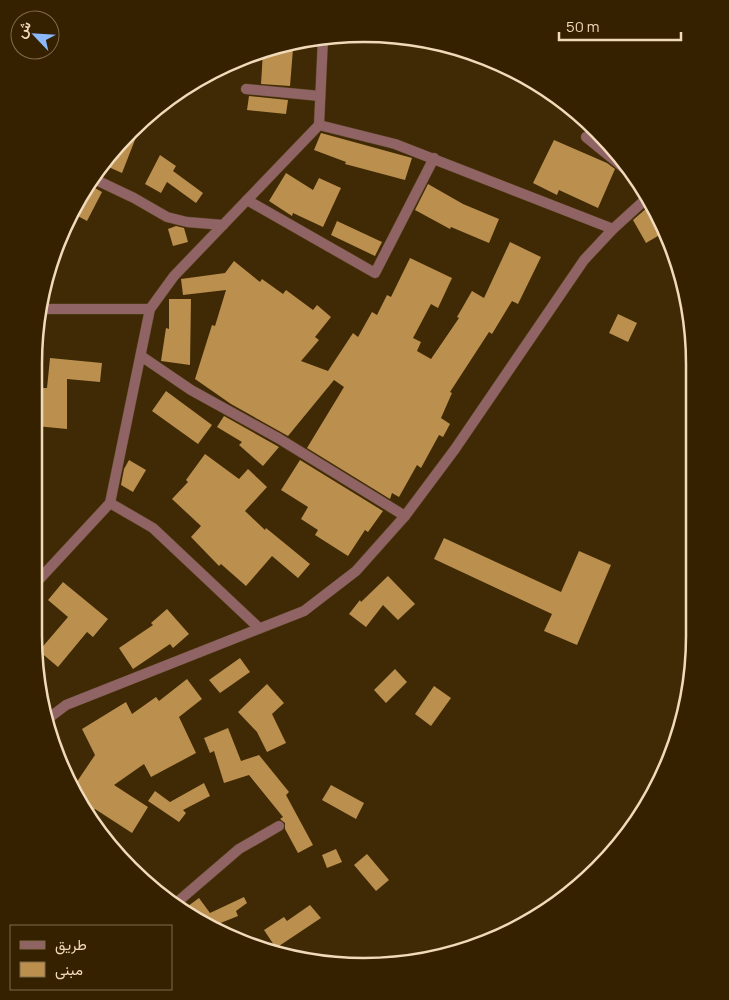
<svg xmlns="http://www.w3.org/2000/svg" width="729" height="1000" font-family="Manrope,Vazirmatn,sans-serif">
<rect width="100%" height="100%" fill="#3f2a05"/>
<!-- building -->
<g fill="#bb8f4e">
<path d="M272,47L293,49L290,86L261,84L263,51Z"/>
<path d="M249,96L288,100L286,114L247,110Z"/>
<path d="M140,127L122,173L104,165Z"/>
<path d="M321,133L412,158L405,180L345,164L346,162L314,150Z"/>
<path d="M554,140L607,163L615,169L598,208L559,190L557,195L533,183Z"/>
<path d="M160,155L176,166L173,171L203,193L196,203L167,182L161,193L145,184Z"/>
<path d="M286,173L313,190L319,178L341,188L323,227L293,213L292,216L269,201Z"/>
<path d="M88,184L102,192L87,221L74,214Z"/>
<path d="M428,184L463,204L499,219L489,243L451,227L450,229L415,210Z"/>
<path d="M648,207L663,233L646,243L633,220Z"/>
<path d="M337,221L382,242L375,256L331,235Z"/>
<path d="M176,226L184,228L188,242L173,246L168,229Z"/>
<path d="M510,242L541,257L518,304L512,301L492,334L489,332L450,392L452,393L441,418L450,424L443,437L439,435L421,468L417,465L399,497L392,493L390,499L307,448L344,387L334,380L288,436L231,404L195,379L212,325L215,326L226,290L183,295L181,279L225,273L234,261L260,282L262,279L283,294L286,290L313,310L317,305L331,317L315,337L319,340L301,361L328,371L353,333L358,337L372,312L377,315L387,295L391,297L410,258L452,278L438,308L431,304L413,338L421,342L417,351L431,359L459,318L457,317L472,291L484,298Z"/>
<path d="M169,299H191L190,365L161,361L166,328L169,329Z"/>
<path d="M618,314L637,323L628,342L609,333Z"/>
<path d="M50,358L102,363L100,382L67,379V429L36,426L39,388H47Z"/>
<path d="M166,391L212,425L198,444L152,411Z"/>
<path d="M224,416L279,447L263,466L239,445L242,442L217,427Z"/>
<path d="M205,454L239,479L248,469L267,487L245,511L265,530L266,528L310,564L298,578L272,556L246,586L221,564L219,566L191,537L201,526L172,499L188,482L186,480Z"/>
<path d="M129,460L146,470L133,492L121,485L124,469Z"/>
<path d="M300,460L383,511L368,532L365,530L348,556L315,535L318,530L301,519L308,507L281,490Z"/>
<path d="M444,538L561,592L579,551L611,565L577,645L544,631L552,614L434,559Z"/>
<path d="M388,576L415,604L398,620L383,605L366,627L349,614L360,600L361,602Z"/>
<path d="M63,582L108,619L93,637L87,632L58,667L39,651L68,617L48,600Z"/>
<path d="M167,609L189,634L173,648L170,644L133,669L119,648L153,625L151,623Z"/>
<path d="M240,658L250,672L220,693L209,680Z"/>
<path d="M395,669L407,682L386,703L374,690Z"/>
<path d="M187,679L202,699L179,717L196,753L151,777L144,764L114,785L148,807L132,833L95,809L92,812L84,807L74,786L95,755L82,729L126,702L132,714L156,697L159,701Z"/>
<path d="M267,684L284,703L272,714L286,743L267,752L257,732L238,712Z"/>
<path d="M434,686L451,698L431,726L415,714Z"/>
<path d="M228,728L241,761L259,755L289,792L286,795L313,845L298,853L285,829V823L280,819L283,817L249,775L224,783L214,751L210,753L204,738Z"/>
<path d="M204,783L210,796L183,810L186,813L179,822L148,801L155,791L170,802Z"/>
<path d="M331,785L364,803L356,819L322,800Z"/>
<path d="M336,849L342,862L327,868L322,855Z"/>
<path d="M367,854L389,880L376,891L354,865Z"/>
<path d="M244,897L247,903L236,911L238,916L218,924L225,934L184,909L199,898L210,913Z"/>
<path d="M310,905L321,918L276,948L264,930L284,917L287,921Z"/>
</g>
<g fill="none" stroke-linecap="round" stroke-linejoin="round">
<!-- minor casing -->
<g stroke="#5b4622" stroke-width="11">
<g id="minor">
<path d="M246,89L320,96"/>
<path d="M319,125L395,144L613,229"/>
<path d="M586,137L634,176"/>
<path d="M92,178L134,198L167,217L187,222L223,225"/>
<path d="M247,200L375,273L434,158"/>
<path d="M41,309H150"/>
<path d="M141,356L191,390L278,438L405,516"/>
<path d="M110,503L153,528L258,627"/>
<path d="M34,585L110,503L150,309L174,276L319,125L323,38"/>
<path d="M45,721L66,705L304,611L356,571L405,516L455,449L584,260L613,229L647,198L643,192"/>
<path d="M175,904L239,849L279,826"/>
</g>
</g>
<!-- minor -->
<use href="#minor" stroke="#906365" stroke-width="10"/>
</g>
<!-- crop -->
<path d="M0 0H729V1000H0ZM364 42H364A322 322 0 0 1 686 364V636A322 322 0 0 1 364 958H364A322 322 0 0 1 42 636V364A322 322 0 0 1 364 42Z" fill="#352000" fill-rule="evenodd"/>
<path fill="none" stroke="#f1daba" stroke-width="2.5" d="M364 42H364A322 322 0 0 1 686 364V636A322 322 0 0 1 364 958H364A322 322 0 0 1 42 636V364A322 322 0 0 1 364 42Z"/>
<!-- legend -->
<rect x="10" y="925" width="162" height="65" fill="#352000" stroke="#806a4a"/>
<rect x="20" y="941" width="25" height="8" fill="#906365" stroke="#806a4a"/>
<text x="55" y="950" font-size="15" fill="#f1daba">طريق</text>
<rect x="20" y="962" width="25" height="15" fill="#bb8f4e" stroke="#806a4a"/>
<text x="55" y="975" font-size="15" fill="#f1daba">مبنى</text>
<!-- north arrow -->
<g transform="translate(35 35) rotate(295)"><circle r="24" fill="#352000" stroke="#806a4a"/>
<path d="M0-4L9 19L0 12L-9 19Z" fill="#8abafc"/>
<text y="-8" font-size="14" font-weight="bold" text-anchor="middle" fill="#f1daba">ش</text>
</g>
<!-- scale -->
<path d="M559 32v8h122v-8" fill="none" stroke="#f1daba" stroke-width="2.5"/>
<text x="566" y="32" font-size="15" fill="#f1daba" stroke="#352000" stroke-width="4" paint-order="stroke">50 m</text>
</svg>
